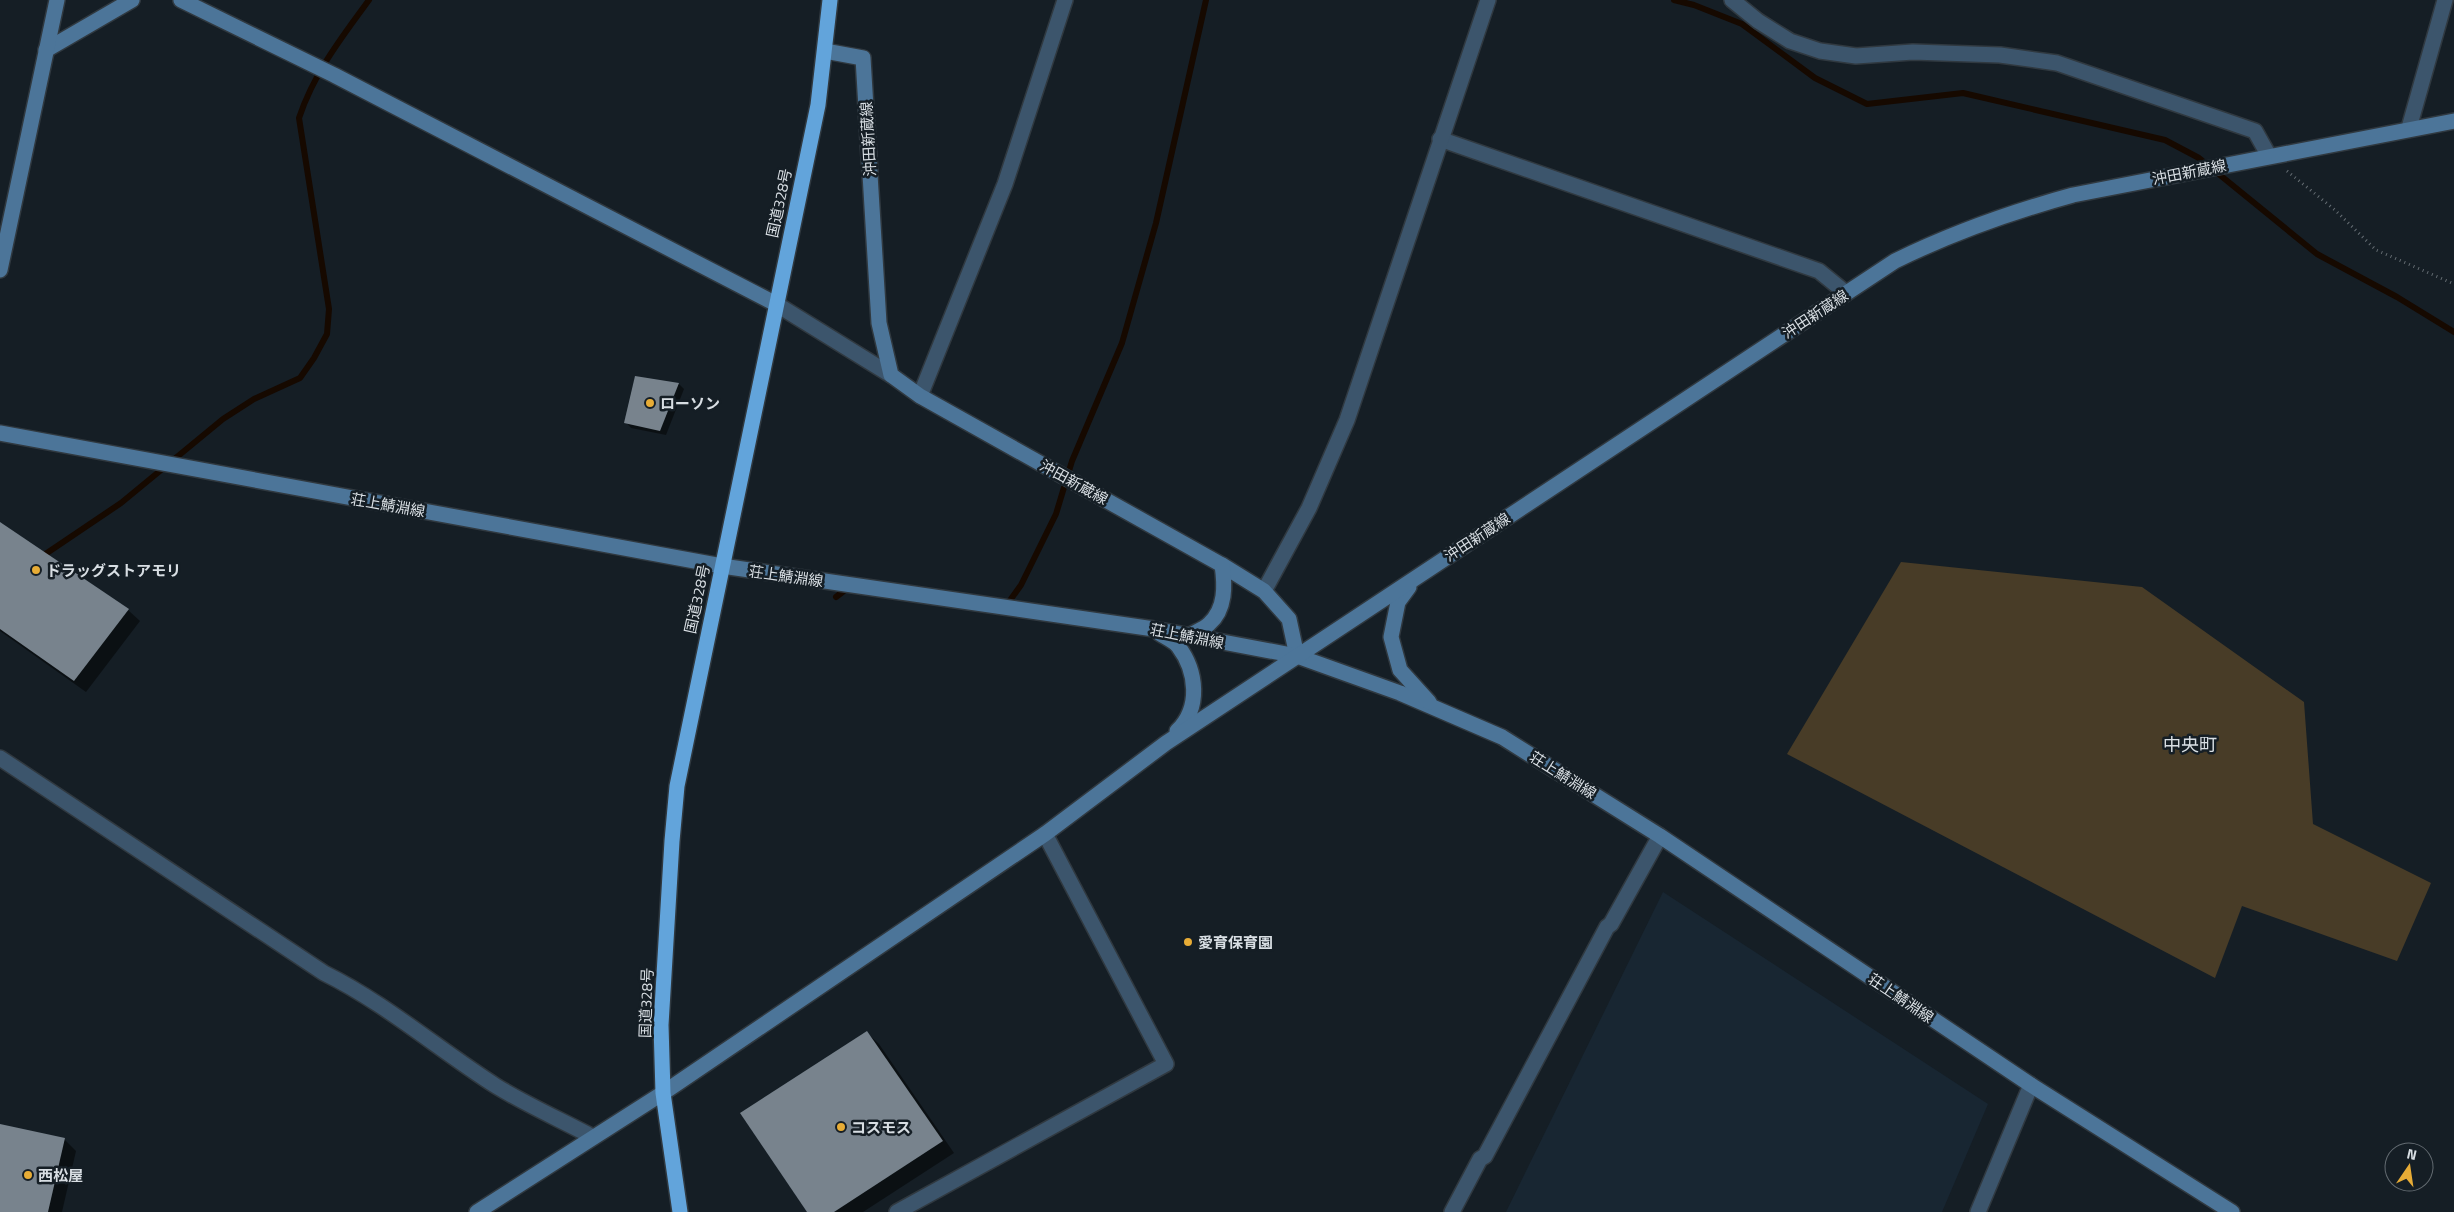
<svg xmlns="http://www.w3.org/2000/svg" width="2454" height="1212" font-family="'Titillium Web','Noto Sans JP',sans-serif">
<rect width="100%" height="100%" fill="#151e25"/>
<!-- built -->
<path fill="#182632" d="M1663,892L1988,1104L1942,1212H1506Z"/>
<!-- green -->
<path fill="#483c27" d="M1901,562L2142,587L2304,702L2313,824L2431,883L2397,961L2242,906L2215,978L1787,754Z"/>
<!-- shadow -->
<g fill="#0007">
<path d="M679,384L684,389L666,435L631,428L626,422Z"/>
<path d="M0,533L128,610L140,621L86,692L0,631Z"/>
<path d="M867,1033L879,1044L954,1153L863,1212H809Z"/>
<path d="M0,1125L64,1139L76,1151L62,1212H0Z"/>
</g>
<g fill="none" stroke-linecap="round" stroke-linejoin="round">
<!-- stream -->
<g stroke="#160900" stroke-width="6">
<path d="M1674,0L1694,5L1742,24L1815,78L1867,104L1963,93L2165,140L2199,158L2317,254L2397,297L2454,332"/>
<path d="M41,557L121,503L223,419L254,399L300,378L314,358L327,334L329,309L299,118C314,73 341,38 369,0"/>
<path d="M836,597L849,587"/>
<path d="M1006,606L1021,585L1056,514L1072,461L1122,343L1156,223L1206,0"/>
</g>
</g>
<!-- building -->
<g fill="#78838d">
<path d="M635,376L679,383L660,431L624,423Z"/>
<path d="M0,522L129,609L74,681L0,629Z"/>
<path d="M867,1031L943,1141L834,1212H807L740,1113Z"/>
<path d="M0,1124L65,1138L48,1212H0Z"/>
</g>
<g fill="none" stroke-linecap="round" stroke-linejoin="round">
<!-- street casing -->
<g stroke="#303940" stroke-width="18">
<g id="street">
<path d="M1732,0L1758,21L1790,41L1820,51L1856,56L1913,52L2000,55L2057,63L2255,131L2269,156"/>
<path d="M2409,128L2445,0"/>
<path d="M1440,139L1819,271L1846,293"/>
<path d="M776,304L891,375"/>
<path d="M920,396L1005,184L1065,0"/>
<path d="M1264,591L1309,508L1347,420L1488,0"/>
<path d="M0,758L324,973C385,1003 438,1049 496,1086C527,1105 561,1120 593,1137"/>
<path d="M897,1212L1166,1064L1045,834"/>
<path d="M1452,1212L1480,1159L1485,1156L1607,927L1611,924L1660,836"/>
<path d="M1978,1212L2031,1085"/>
</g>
</g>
<!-- secondary casing -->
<g stroke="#303940" stroke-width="18">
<g id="secondary">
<path d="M181,0L334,75L776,304"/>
<path d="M46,50L132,0"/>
<path d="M825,51L863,58L879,323L891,375L920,396L1222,565L1264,591L1289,619L1297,656"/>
<path d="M0,270L57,0"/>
<path d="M0,433L722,566L1154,629L1297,656L1400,693L1502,737L1660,836L2031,1085L2232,1212"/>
<path d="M1409,587L1398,602L1391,637L1400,670L1429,702"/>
<path d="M1159,633C1165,637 1174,641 1178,646C1197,671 1201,708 1177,731"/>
<path d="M1189,636C1195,632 1204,629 1209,624C1226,609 1225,585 1222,565"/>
<path d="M477,1212L663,1093L1045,834L1166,743L1895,261C1952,233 2011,212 2073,195L2454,121"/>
</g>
</g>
<!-- highway casing -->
<g stroke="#303940" stroke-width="18">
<path id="highway" d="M680,1212L663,1093L661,1025L672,841L677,786L818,105L830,0"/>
</g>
<!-- path -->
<path stroke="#666e74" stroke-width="3" stroke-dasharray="1 4" stroke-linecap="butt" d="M2287,171L2335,210L2376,250L2454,284"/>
<!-- street -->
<use href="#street" stroke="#3c556c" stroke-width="15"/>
<!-- secondary -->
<use href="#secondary" stroke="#4c7599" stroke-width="15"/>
<!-- highway -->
<use href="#highway" stroke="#62a4db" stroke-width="15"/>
</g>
<!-- markers -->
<g fill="#e7ac36" stroke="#151e25" stroke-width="2">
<circle cx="650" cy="403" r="5"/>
<circle cx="36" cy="570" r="5"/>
<circle cx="1188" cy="942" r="5"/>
<circle cx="841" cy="1127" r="5"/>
<circle cx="28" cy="1175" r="5"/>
</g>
<g text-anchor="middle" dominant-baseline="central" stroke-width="5" stroke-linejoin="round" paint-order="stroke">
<!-- street labels -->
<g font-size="15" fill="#d8dee3" stroke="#151e25">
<text transform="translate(868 139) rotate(-93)">沖田新蔵線</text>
<text transform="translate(2189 172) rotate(-11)">沖田新蔵線</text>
<text transform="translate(779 203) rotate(-78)">国道328号</text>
<text transform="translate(1815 314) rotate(-33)">沖田新蔵線</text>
<text transform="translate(1074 482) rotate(29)">沖田新蔵線</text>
<text transform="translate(388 505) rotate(10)">荘上鯖淵線</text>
<text transform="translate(1477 537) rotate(-33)">沖田新蔵線</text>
<text transform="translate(786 576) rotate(8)">荘上鯖淵線</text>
<text transform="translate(697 599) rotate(-78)">国道328号</text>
<text transform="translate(1187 636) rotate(11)">荘上鯖淵線</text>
<text transform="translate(1563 775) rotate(32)">荘上鯖淵線</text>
<text transform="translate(1901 998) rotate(34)">荘上鯖淵線</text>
<text transform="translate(646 1003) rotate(-88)">国道328号</text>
</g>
<!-- poi labels -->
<g font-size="15" font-weight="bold" fill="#d8dee3" stroke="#151e25" text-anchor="start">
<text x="660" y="403">ローソン</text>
<text x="46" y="570">ドラッグストアモリ</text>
<text x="1198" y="942">愛育保育園</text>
<text x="851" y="1127">コスモス</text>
<text x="38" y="1175">西松屋</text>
</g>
<!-- quarter labels -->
<g font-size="18" fill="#d8dee3" stroke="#151e25">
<text x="2190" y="744">中央町</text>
</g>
</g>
<!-- north arrow -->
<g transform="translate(2409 1167) rotate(13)"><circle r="24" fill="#151e25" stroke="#636b71"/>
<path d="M0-4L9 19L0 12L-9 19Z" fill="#e7ac36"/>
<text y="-8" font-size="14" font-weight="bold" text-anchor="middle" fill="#d8dee3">N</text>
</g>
</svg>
